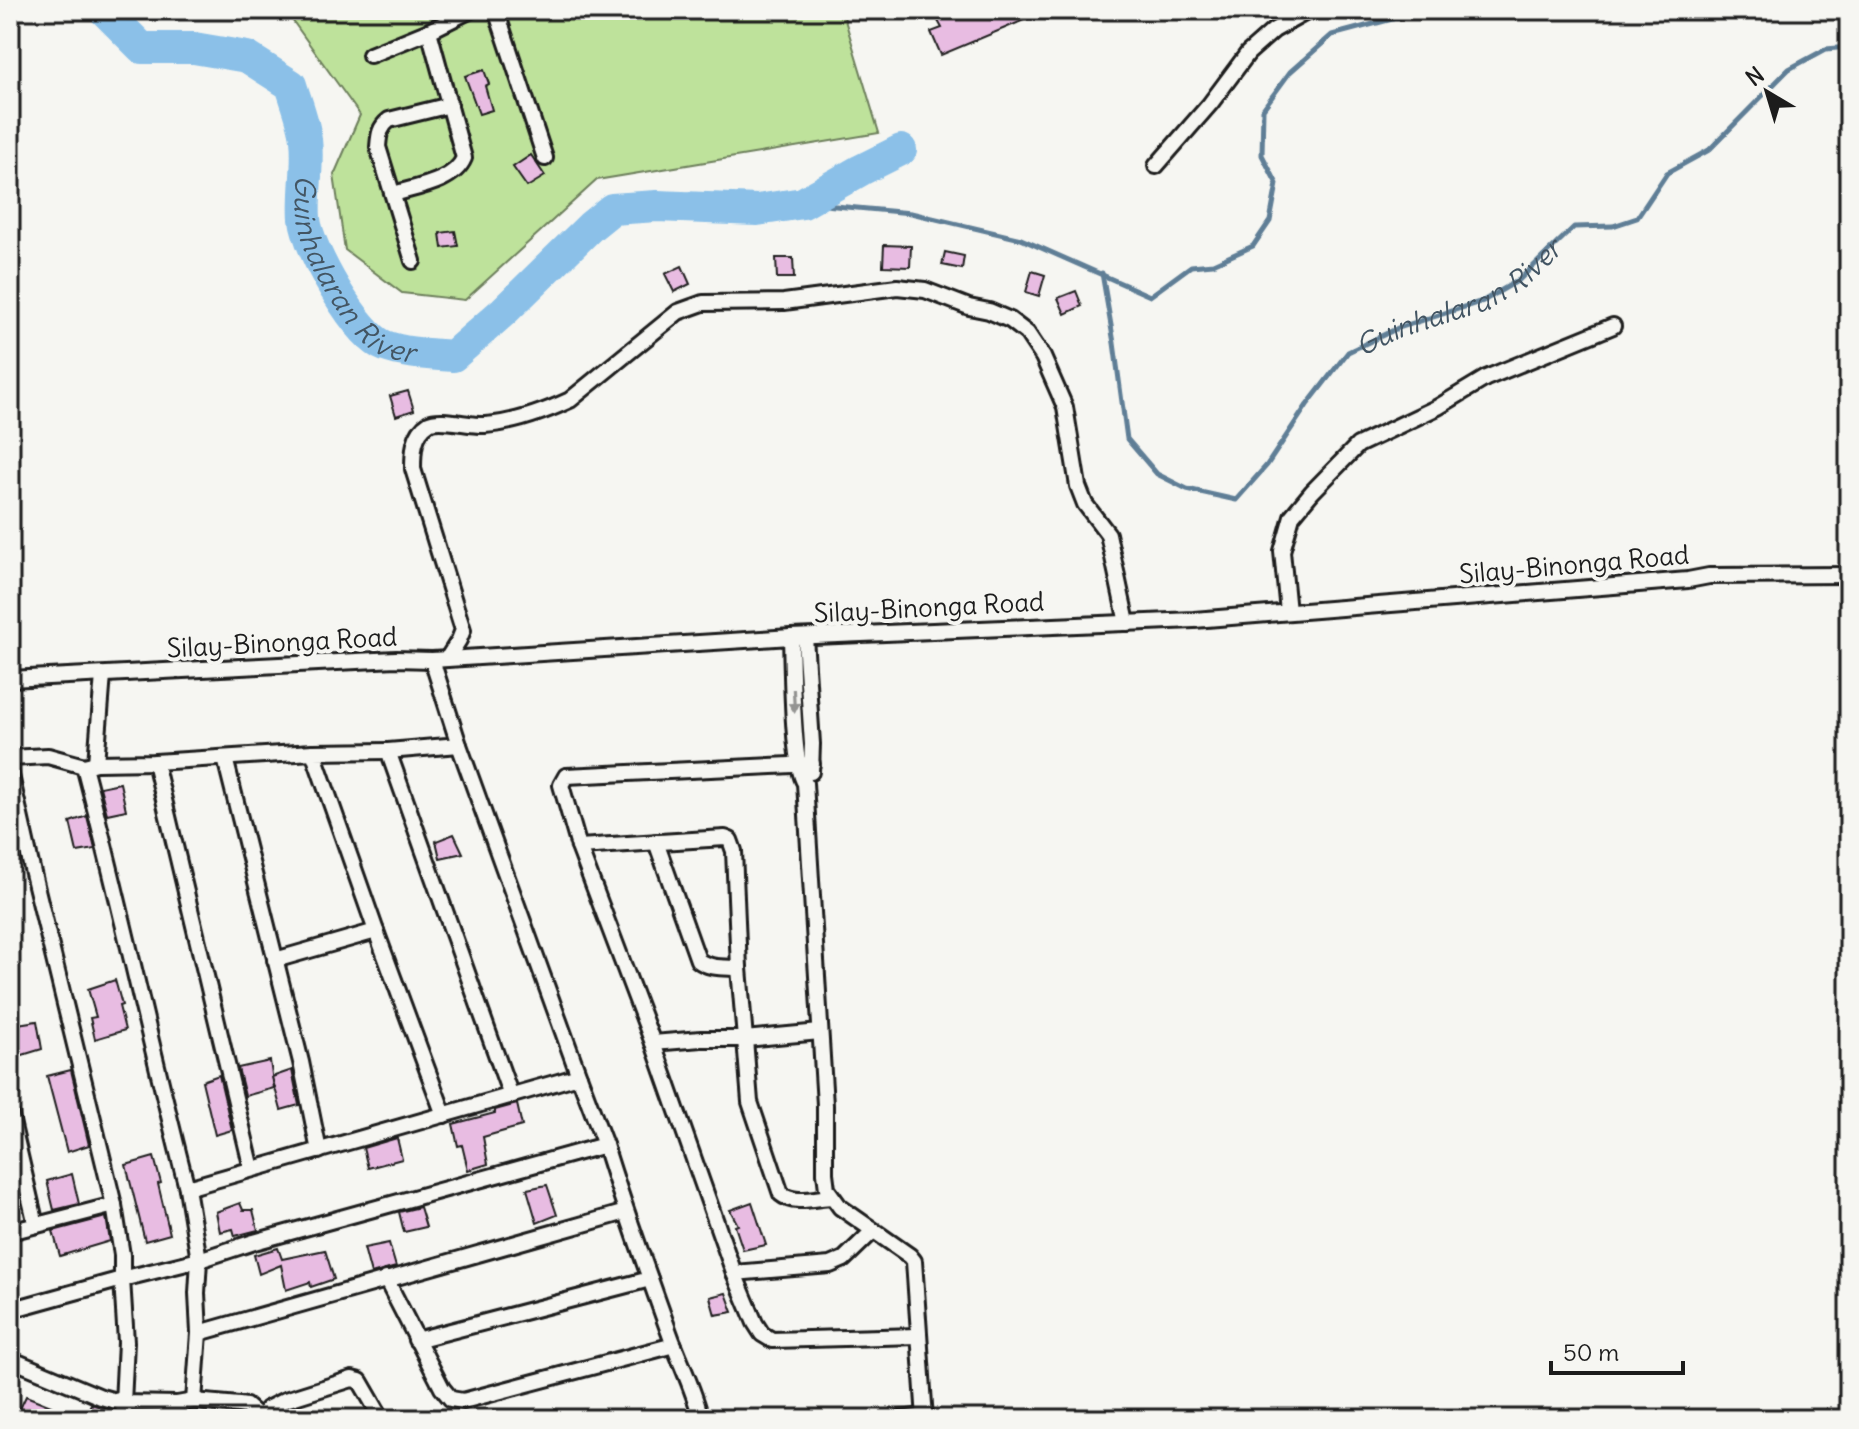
<svg xmlns="http://www.w3.org/2000/svg" width="1859" height="1429" font-family="Delius,sans-serif">
<rect width="100%" height="100%" fill="#f6f6f2"/>
<filter id="ink" filterUnits="userSpaceOnUse"><feTurbulence type="fractalNoise" baseFrequency=".0125" numOctaves="2"/><feDisplacementMap in="SourceGraphic" scale="16" xChannelSelector="R" yChannelSelector="G"/><feConvolveMatrix kernelMatrix="1 2 1 2 8 2 1 2 1" color-interpolation-filters="sRGB"/></filter>
<g filter="url(#ink)">
<!-- green -->
<path fill="#bee29b" stroke="#6d7f5c" stroke-width="2" d="M285,10H842L879,133L597,180L465,300L402,293L345,250L334,175L360,115Z"/>
<g fill="none" stroke-linecap="round" stroke-linejoin="round">
<!-- stream -->
<g stroke="#5f7e96" stroke-width="5">
<path d="M803,203L911,213L1021,239L1150,296L1191,266L1213,264L1253,246L1270,221L1277,184L1262,155L1263,109L1290,72L1332,35L1426,10"/>
<path id="s1" d="M1102,273L1114,343L1127,439L1157,474L1187,489L1236,500L1267,465L1307,405L1348,352L1398,328L1483,301L1519,280L1574,227L1613,226L1637,218L1667,173L1709,150L1789,69L1826,49L1849,47"/>
</g>
<!-- river -->
<path stroke="#8bc0e8" stroke-width="32" id="s2" d="M104,10L142,48H194L247,57L291,85C296,102 304,121 306,139C309,165 303,192 305,219C308,249 357,336 385,346C407,354 430,354 453,356L504,311L591,226L612,209L657,206L757,210L803,203L861,170L901,150"/>
</g>
<!-- building -->
<g fill="#e8bce2" stroke="#1c1c1c" stroke-width="2">
<path d="M932,10H1048L941,55L931,32L942,28Z"/>
<path d="M484,70L489,84L485,86L492,110L479,114L465,76Z"/>
<path d="M531,155L545,176L527,187L513,167Z"/>
<path d="M455,231L458,246L442,248L440,233Z"/>
<path d="M884,245L911,246L910,267L883,266Z"/>
<path d="M945,252L964,256L962,269L942,265Z"/>
<path d="M776,258H793L794,278H777Z"/>
<path d="M682,266L690,284L674,292L665,274Z"/>
<path d="M1032,271L1045,275L1039,296L1026,292Z"/>
<path d="M1076,291L1082,306L1065,314L1058,298Z"/>
<path d="M408,391L414,410L396,416L390,396Z"/>
<path d="M120,783L126,810L107,814L100,787Z"/>
<path d="M87,816L95,849L77,852L70,822Z"/>
<path d="M454,834L463,853L440,858L436,841Z"/>
<path d="M115,980L122,1005L119,1006L125,1030L95,1039L90,1018L96,1017L88,989Z"/>
<path d="M37,1021L42,1049L16,1057L11,1025Z"/>
<path d="M270,1061L274,1088L245,1096L238,1068Z"/>
<path d="M71,1070L89,1145L67,1152L47,1076Z"/>
<path d="M292,1070L299,1105L281,1110L272,1077Z"/>
<path d="M219,1075L232,1130L215,1135L202,1081Z"/>
<path d="M517,1104L522,1126L483,1137L488,1164L468,1170L462,1145L458,1146L453,1124L495,1113V1110Z"/>
<path d="M397,1138L402,1159L368,1168L363,1148Z"/>
<path d="M154,1157L161,1183L158,1184L170,1234L145,1241L126,1165Z"/>
<path d="M72,1174L79,1204L54,1210L47,1181Z"/>
<path d="M547,1185L557,1215L537,1223L527,1189Z"/>
<path d="M752,1202L766,1245L743,1250L735,1226L738,1225L730,1210Z"/>
<path d="M240,1203L243,1210H253L258,1230L235,1236L233,1229L220,1232L216,1212Z"/>
<path d="M420,1207L426,1227L404,1232L399,1212Z"/>
<path d="M106,1217L110,1241L60,1256L53,1231Z"/>
<path d="M389,1243L396,1267L371,1274L364,1248Z"/>
<path d="M278,1248L282,1259L325,1250L334,1279L311,1287L310,1282L286,1290L281,1265L259,1274L254,1255Z"/>
<path d="M726,1293L733,1312L715,1315L710,1297Z"/>
<path d="M26,1396L51,1406L44,1419H15Z"/>
<path d="M91,1404L114,1411L115,1419H100L86,1414Z"/>
</g>
<g fill="none" stroke-linecap="round" stroke-linejoin="round">
<!-- minor casing -->
<g stroke="#1c1c1c" stroke-width="20">
<g id="minor">
<path d="M496,10L545,158"/>
<path d="M370,55L429,31L471,10"/>
<path d="M1156,166L1210,104L1248,53L1274,30L1310,10"/>
<path d="M393,194C416,187 454,182 464,158L429,31"/>
<path d="M413,261L378,147C379,135 379,128 389,120L450,105"/>
<path d="M1288,612L1282,551L1292,516L1312,492L1358,445L1438,407L1486,378L1613,326"/>
<path d="M791,637C792,664 792,768 805,783L825,1105V1173L827,1189L840,1207L910,1256L914,1261L925,1419"/>
<path d="M805,637L812,744L811,772"/>
<path d="M447,659L459,640L463,630L413,469C413,452 413,433 429,423C440,417 470,426 485,425C514,423 544,412 570,400L678,312L703,303L784,302L897,287L925,290L969,307L989,311L1010,320L1027,333L1043,357L1065,407L1078,486L1085,504L1108,534L1127,623"/>
<path d="M432,660L459,745L388,751L511,1096"/>
<path d="M10,679L396,659L432,660L791,637L1194,620L1688,580L1709,576L1849,575"/>
<path d="M459,745L579,1076"/>
<path d="M388,751L313,752L376,931L444,1115"/>
<path d="M10,758L48,756L84,766"/>
<path d="M225,758L301,1062L319,1151"/>
<path d="M155,762L252,1169"/>
<path d="M96,763L103,675"/>
<path d="M812,764L566,776L561,785L579,847L653,1043L734,1273L755,1323L762,1334L772,1340L918,1336"/>
<path d="M10,771L32,869L114,1205"/>
<path d="M656,842L698,960C709,969 725,967 739,968"/>
<path d="M579,847L725,838L730,840L734,851L739,968L745,1039L820,1032"/>
<path d="M275,960L376,931"/>
<path d="M653,1043L701,1039H745L750,1102L781,1194C794,1205 815,1198 831,1197"/>
<path d="M10,1113L36,1225"/>
<path d="M187,1188C151,1048 121,906 84,766L96,763L155,762L313,752"/>
<path d="M10,1232L114,1205L122,1255V1279L199,1260L187,1188L579,1076L605,1145"/>
<path d="M734,1273L830,1265L844,1259L873,1231"/>
<path d="M386,1279L442,1388L451,1399L463,1401L674,1345"/>
<path d="M10,1310L122,1279L126,1342L123,1403L125,1419"/>
<path d="M199,1333L626,1212"/>
<path d="M416,1340L650,1279"/>
<path d="M10,1359L101,1397L123,1403L177,1404L194,1401L239,1405L246,1406L261,1419"/>
<path d="M194,1401L199,1333L197,1293L199,1260L254,1242L605,1145C624,1208 647,1270 669,1332C679,1361 694,1389 701,1419"/>
<path d="M260,1419L267,1409L285,1400L352,1379L360,1381L382,1419"/>
<path d="M900,1419L925,1416"/>
</g>
</g>
<!-- minor -->
<use href="#minor" stroke="#f6f6f2" stroke-width="14"/>
</g>
<!-- one-way arrows -->
<defs><path id="oneway-solid" d="M-6-.8H1V-3.2L6.5 0L1 3.2V.8H-6Z" transform="scale(2)"/></defs>
<use fill="#949492" href="#oneway-solid" transform="translate(794 701) rotate(87)"/>
</g>
<g text-anchor="middle" dominant-baseline="central" stroke-width="8" stroke-linejoin="round" paint-order="stroke">
<!-- street labels -->
<g font-size="26" fill="#1c1c1c" stroke="#f6f6f2">
<text transform="translate(1574 564) rotate(-5)">Silay-Binonga Road</text>
<text transform="translate(929 607) rotate(-3)">Silay-Binonga Road</text>
<text transform="translate(282 642) rotate(-3)">Silay-Binonga Road</text>
</g>
<!-- water labels -->
<g font-size="28" font-style="italic" fill="#435563" stroke="#f6f6f2">
<text stroke="none"><textPath href="#s2" startOffset="418">Guinhalaran River</textPath></text>
<text stroke="none"><textPath href="#s1" startOffset="608">Guinhalaran River</textPath></text>
</g>
</g>
<!-- margin -->
<rect width="1859" height="1429" fill="none" stroke="#f6f6f2" stroke-width="40"/>
<rect x="20" y="20" width="1819" height="1389" fill="none" stroke="#1c1c1c" stroke-width="3" filter="url(#ink)"/>
<!-- north arrow -->
<g transform="translate(1767 92) rotate(322)" stroke="#f6f6f2" stroke-width="6" paint-order="stroke">
<path d="M0-6L14 30L0 20L-14 30Z" fill="#1c1c1c"/>
<text y="-12" font-size="22" font-weight="bold" text-anchor="middle" fill="#1c1c1c">N</text>
</g>
<!-- scale -->
<path d="M1551 1361v12h132v-12" fill="none" stroke="#1c1c1c" stroke-width="4"/>
<text x="1563" y="1361" font-size="24" fill="#1c1c1c" stroke="#f6f6f2" stroke-width="6" paint-order="stroke">50 m</text>
</svg>
